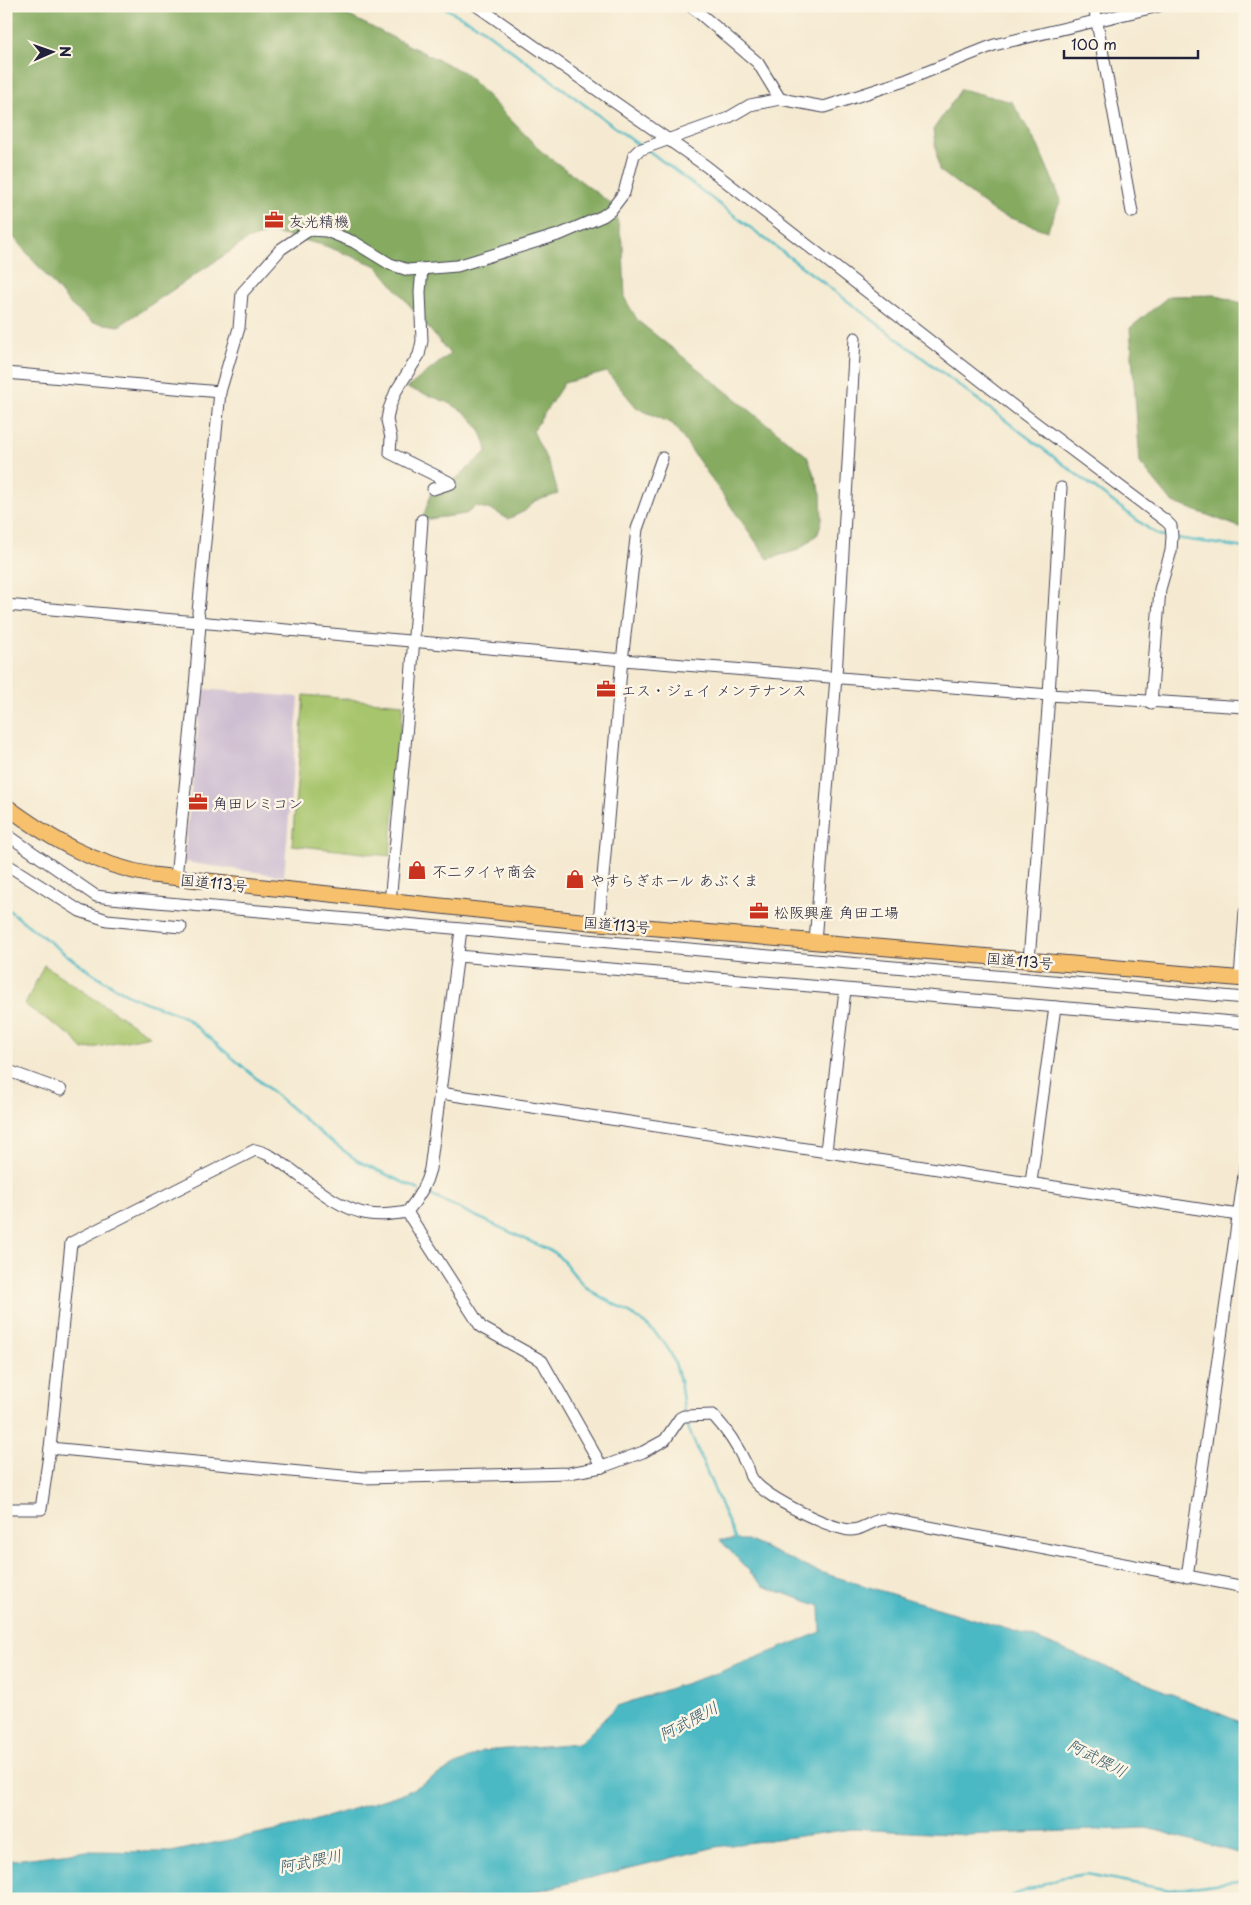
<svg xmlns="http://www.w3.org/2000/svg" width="1251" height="1905" font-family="'Playpen Sans','Klee One',sans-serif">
<rect width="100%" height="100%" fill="#fcf5e5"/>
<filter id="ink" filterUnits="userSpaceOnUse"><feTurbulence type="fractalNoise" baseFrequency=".02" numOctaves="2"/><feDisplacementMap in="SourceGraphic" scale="10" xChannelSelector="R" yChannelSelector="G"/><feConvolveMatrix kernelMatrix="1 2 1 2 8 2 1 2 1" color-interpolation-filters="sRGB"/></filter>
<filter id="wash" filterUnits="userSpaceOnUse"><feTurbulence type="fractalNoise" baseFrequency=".0096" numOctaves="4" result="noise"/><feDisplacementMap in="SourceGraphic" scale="20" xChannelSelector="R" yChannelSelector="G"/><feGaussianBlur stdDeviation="1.12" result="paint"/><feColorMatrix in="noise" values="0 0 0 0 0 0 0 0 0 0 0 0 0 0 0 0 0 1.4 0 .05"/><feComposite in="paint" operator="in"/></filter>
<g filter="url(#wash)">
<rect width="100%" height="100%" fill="#f5ead1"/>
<!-- industrial -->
<path fill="#cebed2" d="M202,689L299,697L284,876L184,862Z"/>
<!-- green -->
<g fill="#a7c56c" stroke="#647454">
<path d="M304,695L403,704L390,856L292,845Z"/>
<path d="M44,965L150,1036L83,1050L73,1037L25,1005Z"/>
</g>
<!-- forest -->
<g fill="#85aa60" stroke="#54664e">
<path d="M6,6H318L337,10L465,73L541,151L614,206L623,246L625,299L638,321L807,456L821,493L822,519L818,534L798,550L768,559L673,424L637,408L607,372L564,383L533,431L552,471L558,494L535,501L525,511L508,519L494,511L476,506L466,514L422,520L433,489L451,483L487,451C479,407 443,401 407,388L450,354L377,266L323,245L270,232L247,240L119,326L92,322L71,305L6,228Z"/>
<path d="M961,89L1012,102L1038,146L1061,200L1047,231L996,213L939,170L933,130Z"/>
<path d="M1214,295L1245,304V529L1172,502L1140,463L1130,328L1169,296Z"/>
</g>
<!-- water -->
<path fill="#4bb9c4" stroke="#366e80" d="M720,1540H747L813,1570L1033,1637L1245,1724V1855L1147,1828L967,1835L853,1829L716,1847L504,1899H6V1861L87,1851L171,1852L300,1825L405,1793L482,1751L580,1743L617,1706L720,1672L821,1632L820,1606L763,1586Z"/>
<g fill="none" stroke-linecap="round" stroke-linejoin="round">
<!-- stream -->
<g stroke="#4bb9c4" stroke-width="2.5">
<path d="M441,6L480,27L640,146"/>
<path d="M649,151L1149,529L1159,535L1168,537"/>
<path d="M1176,538L1245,548"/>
<path d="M6,908C44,937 90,976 133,997C150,1005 169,1009 186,1018L325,1137L358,1161L419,1190"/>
<path d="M424,1192L555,1253C567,1263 574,1277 586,1287C597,1296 611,1302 623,1309C670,1337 679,1358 684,1412"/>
<path d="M685,1420L736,1541"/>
<path d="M1003,1899L1060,1878L1087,1874L1169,1890L1245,1880"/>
</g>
</g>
</g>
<g filter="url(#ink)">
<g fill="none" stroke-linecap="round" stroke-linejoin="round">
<!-- minor casing -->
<g stroke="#424052" stroke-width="13">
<g id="minor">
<path d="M477,6L706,166L1016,408L1166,521L1171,526L1172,536L1171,551L1160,589L1151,703"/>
<path d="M691,6L758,63L780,99"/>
<path d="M1094,6L1132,212"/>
<path d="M422,269L420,292L422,341L419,355L396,391L389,409L387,420L391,438L390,453L451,483"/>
<path d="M6,373L220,392"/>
<path d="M433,489L451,483"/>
<path d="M6,605L623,660L1049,695L1245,707"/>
<path d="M6,834L96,896L111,898L1245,998"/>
<path d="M6,864L80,911L107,920L181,927"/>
<path d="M176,878L195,687L200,624L198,612L220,392L239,328L242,293L281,249L309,230L326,231L354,242L390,264L408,270L457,266L561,234L603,216L611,210L624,193L634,155L639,150L726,119L750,105L780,99L824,107L904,81L994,45L1159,6"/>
<path d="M390,902L410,694L422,520"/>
<path d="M599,923L621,670L637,529L662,458"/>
<path d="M815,942L836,677L855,338"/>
<path d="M458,956L1245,1023"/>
<path d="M1029,961L1049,695L1061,488"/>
<path d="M1240,978L1245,912"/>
<path d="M6,1070L61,1090"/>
<path d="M440,1093L1245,1216"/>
<path d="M826,1151L845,990"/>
<path d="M1031,1182L1055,1007"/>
<path d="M407,1212L481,1327L542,1361L602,1467"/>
<path d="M50,1448L364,1478L569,1473L602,1467L643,1452L665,1440L680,1418L684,1416L713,1415C727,1430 738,1447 747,1466C749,1469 749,1473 751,1477C762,1496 822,1524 844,1529C861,1534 872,1518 887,1519L1245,1587"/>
<path d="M6,1509H41L50,1448L71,1243L255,1150C269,1153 277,1160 289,1168C312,1185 340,1210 369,1214C381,1216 395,1214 407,1212C418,1199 426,1185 430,1169L461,930"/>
<path d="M1187,1577L1245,1168"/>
</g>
</g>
<!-- highway casing -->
<g stroke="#424052" stroke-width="17">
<path id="highway" d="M6,806C52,840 95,865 152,875L599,923L1245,979"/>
</g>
<!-- minor -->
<use href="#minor" stroke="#fff" stroke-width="11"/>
<!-- highway -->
<use href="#highway" stroke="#f7c06c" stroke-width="15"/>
</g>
</g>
<!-- icons -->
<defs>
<g id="office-bare" transform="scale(1.5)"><path d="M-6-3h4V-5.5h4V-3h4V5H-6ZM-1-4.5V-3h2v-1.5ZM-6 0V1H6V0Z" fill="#c8321e" stroke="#fcf5e5" stroke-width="2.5" paint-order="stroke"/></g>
<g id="shop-bare" transform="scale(1.5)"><path d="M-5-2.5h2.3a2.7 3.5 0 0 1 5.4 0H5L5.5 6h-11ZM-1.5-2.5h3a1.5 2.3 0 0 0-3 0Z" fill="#c8321e" stroke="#fcf5e5" stroke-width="2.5" paint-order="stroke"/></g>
</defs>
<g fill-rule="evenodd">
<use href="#office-bare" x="274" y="220"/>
<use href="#office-bare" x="606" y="689"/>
<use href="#office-bare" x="198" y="802"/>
<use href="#shop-bare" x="417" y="870"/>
<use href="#shop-bare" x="575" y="879"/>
<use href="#office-bare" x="759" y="911"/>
</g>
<g text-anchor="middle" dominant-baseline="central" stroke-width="5" stroke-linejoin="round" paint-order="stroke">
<!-- poi labels -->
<g font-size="15" fill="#22223b" stroke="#fcf5e5" text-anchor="start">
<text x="289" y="220">友光精機</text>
<text x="621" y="689">エス・ジェイ メンテナンス</text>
<text x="213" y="802">角田レミコン</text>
<text x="432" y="870">不二タイヤ商会</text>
<text x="590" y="879">やすらぎホール あぶくま</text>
<text x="774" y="911">松阪興産 角田工場</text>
</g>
<!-- street labels -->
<g font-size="15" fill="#22223b" stroke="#fcf5e5">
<text transform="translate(214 882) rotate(6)">国道113号</text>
<text transform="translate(617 924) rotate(5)">国道113号</text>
<text transform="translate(1020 960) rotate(5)">国道113号</text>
</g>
<!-- water labels -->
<g font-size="16" font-style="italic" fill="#30576b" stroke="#fcf5e5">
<text transform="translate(688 1720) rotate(-28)">阿武隈川</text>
<text transform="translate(1098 1757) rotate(27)">阿武隈川</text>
<text transform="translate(310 1860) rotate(-11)">阿武隈川</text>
</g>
</g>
<!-- margin -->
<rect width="1251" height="1905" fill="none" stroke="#fcf5e5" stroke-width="25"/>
<!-- north arrow -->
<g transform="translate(52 52) rotate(88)" stroke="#fcf5e5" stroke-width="4" paint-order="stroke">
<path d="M0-4L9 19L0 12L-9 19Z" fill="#22223b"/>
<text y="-8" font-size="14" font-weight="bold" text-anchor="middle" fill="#22223b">N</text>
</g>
<!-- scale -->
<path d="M1064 50v8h134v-8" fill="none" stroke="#22223b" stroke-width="2.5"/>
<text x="1071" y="50" font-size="15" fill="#22223b" stroke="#fcf5e5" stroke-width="4" paint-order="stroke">100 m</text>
</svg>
